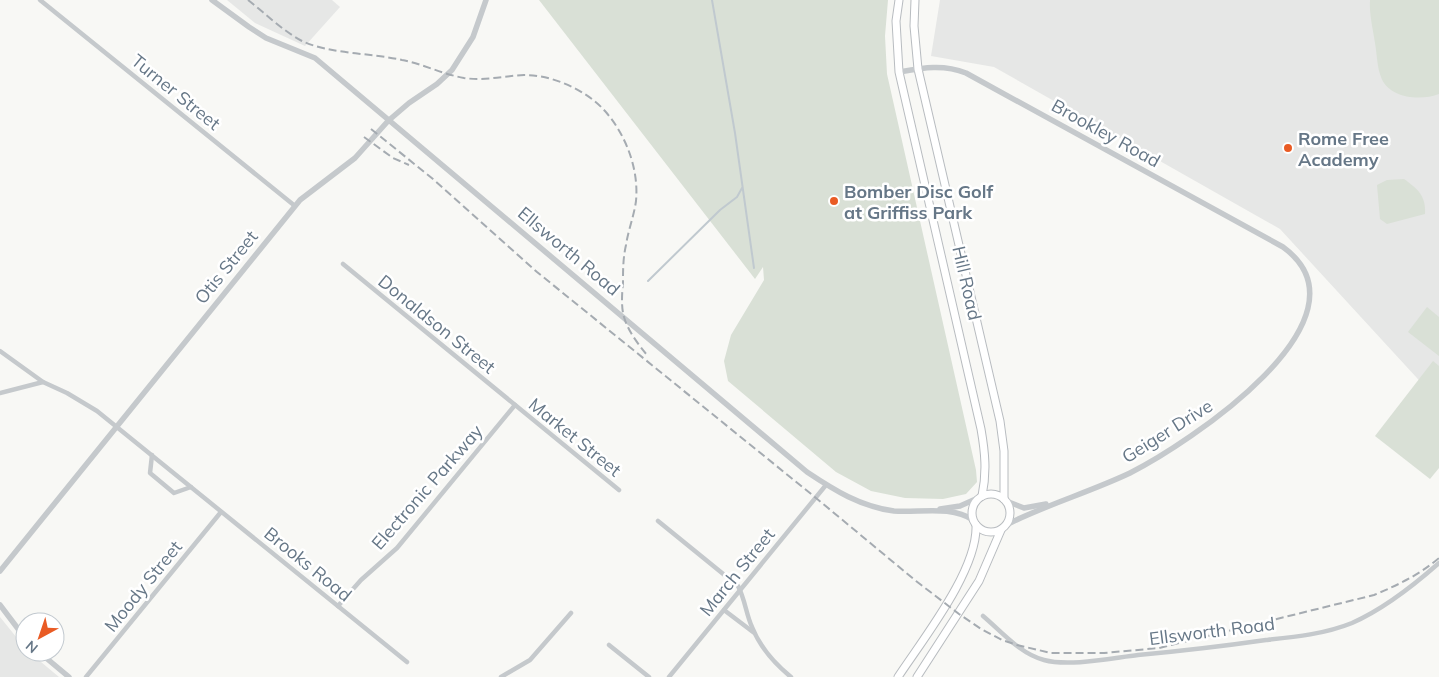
<svg xmlns="http://www.w3.org/2000/svg" width="1439" height="677" font-family="Mulish,sans-serif">
<rect width="100%" height="100%" fill="#f8f8f5"/>
<!-- built -->
<g fill="#e6e7e6">
<path d="M227,0H332L340,7L305,46L255,23Z"/>
<path d="M940,0H1439V402L1280,229L994,67L931,56Z"/>
<path d="M0,617L25,648V652H29L59,677H0Z"/>
</g>
<!-- green -->
<g fill="#d9e0d6">
<path d="M539,0H888L885,36L887,74L976,470L977,482L966,494L943,499L905,498L871,491L836,472L728,381L724,361L731,335L764,280L763,267L755,279Z"/>
<path d="M1370,0H1439V94C1421,101 1389,99 1381,77C1377,67 1377,54 1375,43C1373,29 1369,14 1370,0Z"/>
<path d="M1404,179C1418,189 1426,196 1425,214L1387,224L1380,219L1377,185L1387,180Z"/>
<path d="M1427,307L1439,317V356L1408,332Z"/>
<path d="M1433,361L1439,366V468L1430,479L1375,436Z"/>
</g>
<g fill="none" stroke-linecap="round" stroke-linejoin="round">
<!-- stream -->
<g stroke="#c0c9cf" stroke-width="2">
<path d="M712,0L735,133L754,268"/>
<path d="M648,281L720,210L737,197L742,188"/>
</g>
<!-- primary casing -->
<g stroke="#b8bcc0" stroke-width="9">
<g id="primary">
<path d="M899,0L896,21L899,72L981,429C985,452 987,472 982,496"/>
<path d="M915,0L914,26L918,69L1000,421L1004,451V499"/>
<circle cx="991" cy="513" r="19"/>
<path d="M898,677C923,639 978,570 976,525"/>
<path d="M917,677L979,581L1001,530"/>
</g>
</g>
<!-- minor -->
<g stroke="#c5c9cc" stroke-width="4.5">
<path d="M40,0L295,206"/>
<path d="M343,264L619,490"/>
<path d="M0,351L43,382L67,393L97,411L407,662"/>
<path d="M0,393L43,382"/>
<path d="M152,455L150,473L174,493L191,487"/>
<path d="M658,521L738,586C745,599 746,614 752,627C760,647 775,664 791,677"/>
<path d="M338,606L361,580L397,548L515,405"/>
<path d="M724,610L753,632"/>
<path d="M983,616C1001,631 1020,654 1044,660C1069,667 1112,658 1138,655C1181,651 1224,646 1266,640C1295,637 1325,634 1352,623C1384,609 1413,586 1439,563"/>
<path d="M609,645L649,677"/>
<path d="M86,677L221,512"/>
<path d="M501,677L530,660L571,613"/>
<path d="M669,677L826,485"/>
</g>
<!-- tertiary -->
<g stroke="#c5c9cc" stroke-width="5.5">
<path d="M212,0L249,27L266,38L315,58L807,472C834,490 861,507 894,511C919,513 951,505 973,520"/>
<path d="M899,72C922,68 943,64 966,73L1283,247C1380,318 1186,445 1130,473C1090,492 1048,504 1008,524"/>
<path d="M1006,501L1024,508L1046,504"/>
<path d="M940,509L960,506L978,498"/>
<path d="M0,571L300,200L355,158L388,121L409,103L437,84L452,70L473,37L486,0"/>
<path d="M0,605L25,638"/>
<path d="M39,652L69,677"/>
</g>
<!-- primary -->
<use href="#primary" stroke="#fff" stroke-width="7"/>
<!-- rail -->
<g stroke="#a5abb1" stroke-width="2" stroke-dasharray="8 4" stroke-linecap="butt">
<path d="M248,0C266,14 283,31 302,41C329,54 372,53 402,60C423,64 442,74 464,78C484,81 504,76 524,75C553,75 586,90 605,111C626,135 639,169 636,201C634,216 628,231 626,245C623,258 623,270 623,283C622,293 621,307 624,317C628,331 638,344 647,355"/>
<path d="M371,129L433,179L537,272L816,498L916,581L959,614L981,629L1002,640L1017,645L1051,653H1104L1159,648L1374,595C1398,585 1419,575 1439,558"/>
<path d="M364,137L393,158L409,165"/>
</g>
</g>
<!-- markers -->
<g fill="#e95b24" stroke="#fff" stroke-width="2">
<circle cx="1288" cy="148" r="5"/>
<circle cx="834" cy="201" r="5"/>
</g>
<g text-anchor="middle" dominant-baseline="central" stroke-width="5" stroke-linejoin="round" paint-order="stroke">
<!-- street labels -->
<g font-size="18" fill="#667787" stroke="#fff">
<text transform="translate(176 92) rotate(39)">Turner Street</text>
<text transform="translate(1106 133) rotate(29)">Brookley Road</text>
<text transform="translate(569 251) rotate(40)">Ellsworth Road</text>
<text transform="translate(226 267) rotate(-51)">Otis Street</text>
<text transform="translate(967 283) rotate(77)">Hill Road</text>
<text transform="translate(437 324) rotate(39)">Donaldson Street</text>
<text transform="translate(1167 431) rotate(-32)">Geiger Drive</text>
<text transform="translate(575 437) rotate(39)">Market Street</text>
<text transform="translate(427 487) rotate(-49)">Electronic Parkway</text>
<text transform="translate(308 564) rotate(39)">Brooks Road</text>
<text transform="translate(737 572) rotate(-51)">March Street</text>
<text transform="translate(143 586) rotate(-51)">Moody Street</text>
<text transform="translate(1212 631) rotate(-7)">Ellsworth Road</text>
</g>
<!-- poi labels -->
<g font-size="18" font-weight="bold" fill="#667787" stroke="#fff" text-anchor="start">
<text x="1298" y="138">Rome Free<tspan x="1298" dy="21">Academy</tspan></text>
<text x="844" y="191">Bomber Disc Golf<tspan x="844" dy="21">at Griffiss Park</tspan></text>
</g>
</g>
<!-- north arrow -->
<g transform="translate(40 637) rotate(220)"><circle r="24" fill="#ffffff" stroke="#c2c9cf"/>
<path d="M0-4L9 19L0 12L-9 19Z" fill="#e95b24"/>
<text y="-8" font-size="14" font-weight="bold" text-anchor="middle" fill="#667787">N</text>
</g>
</svg>
